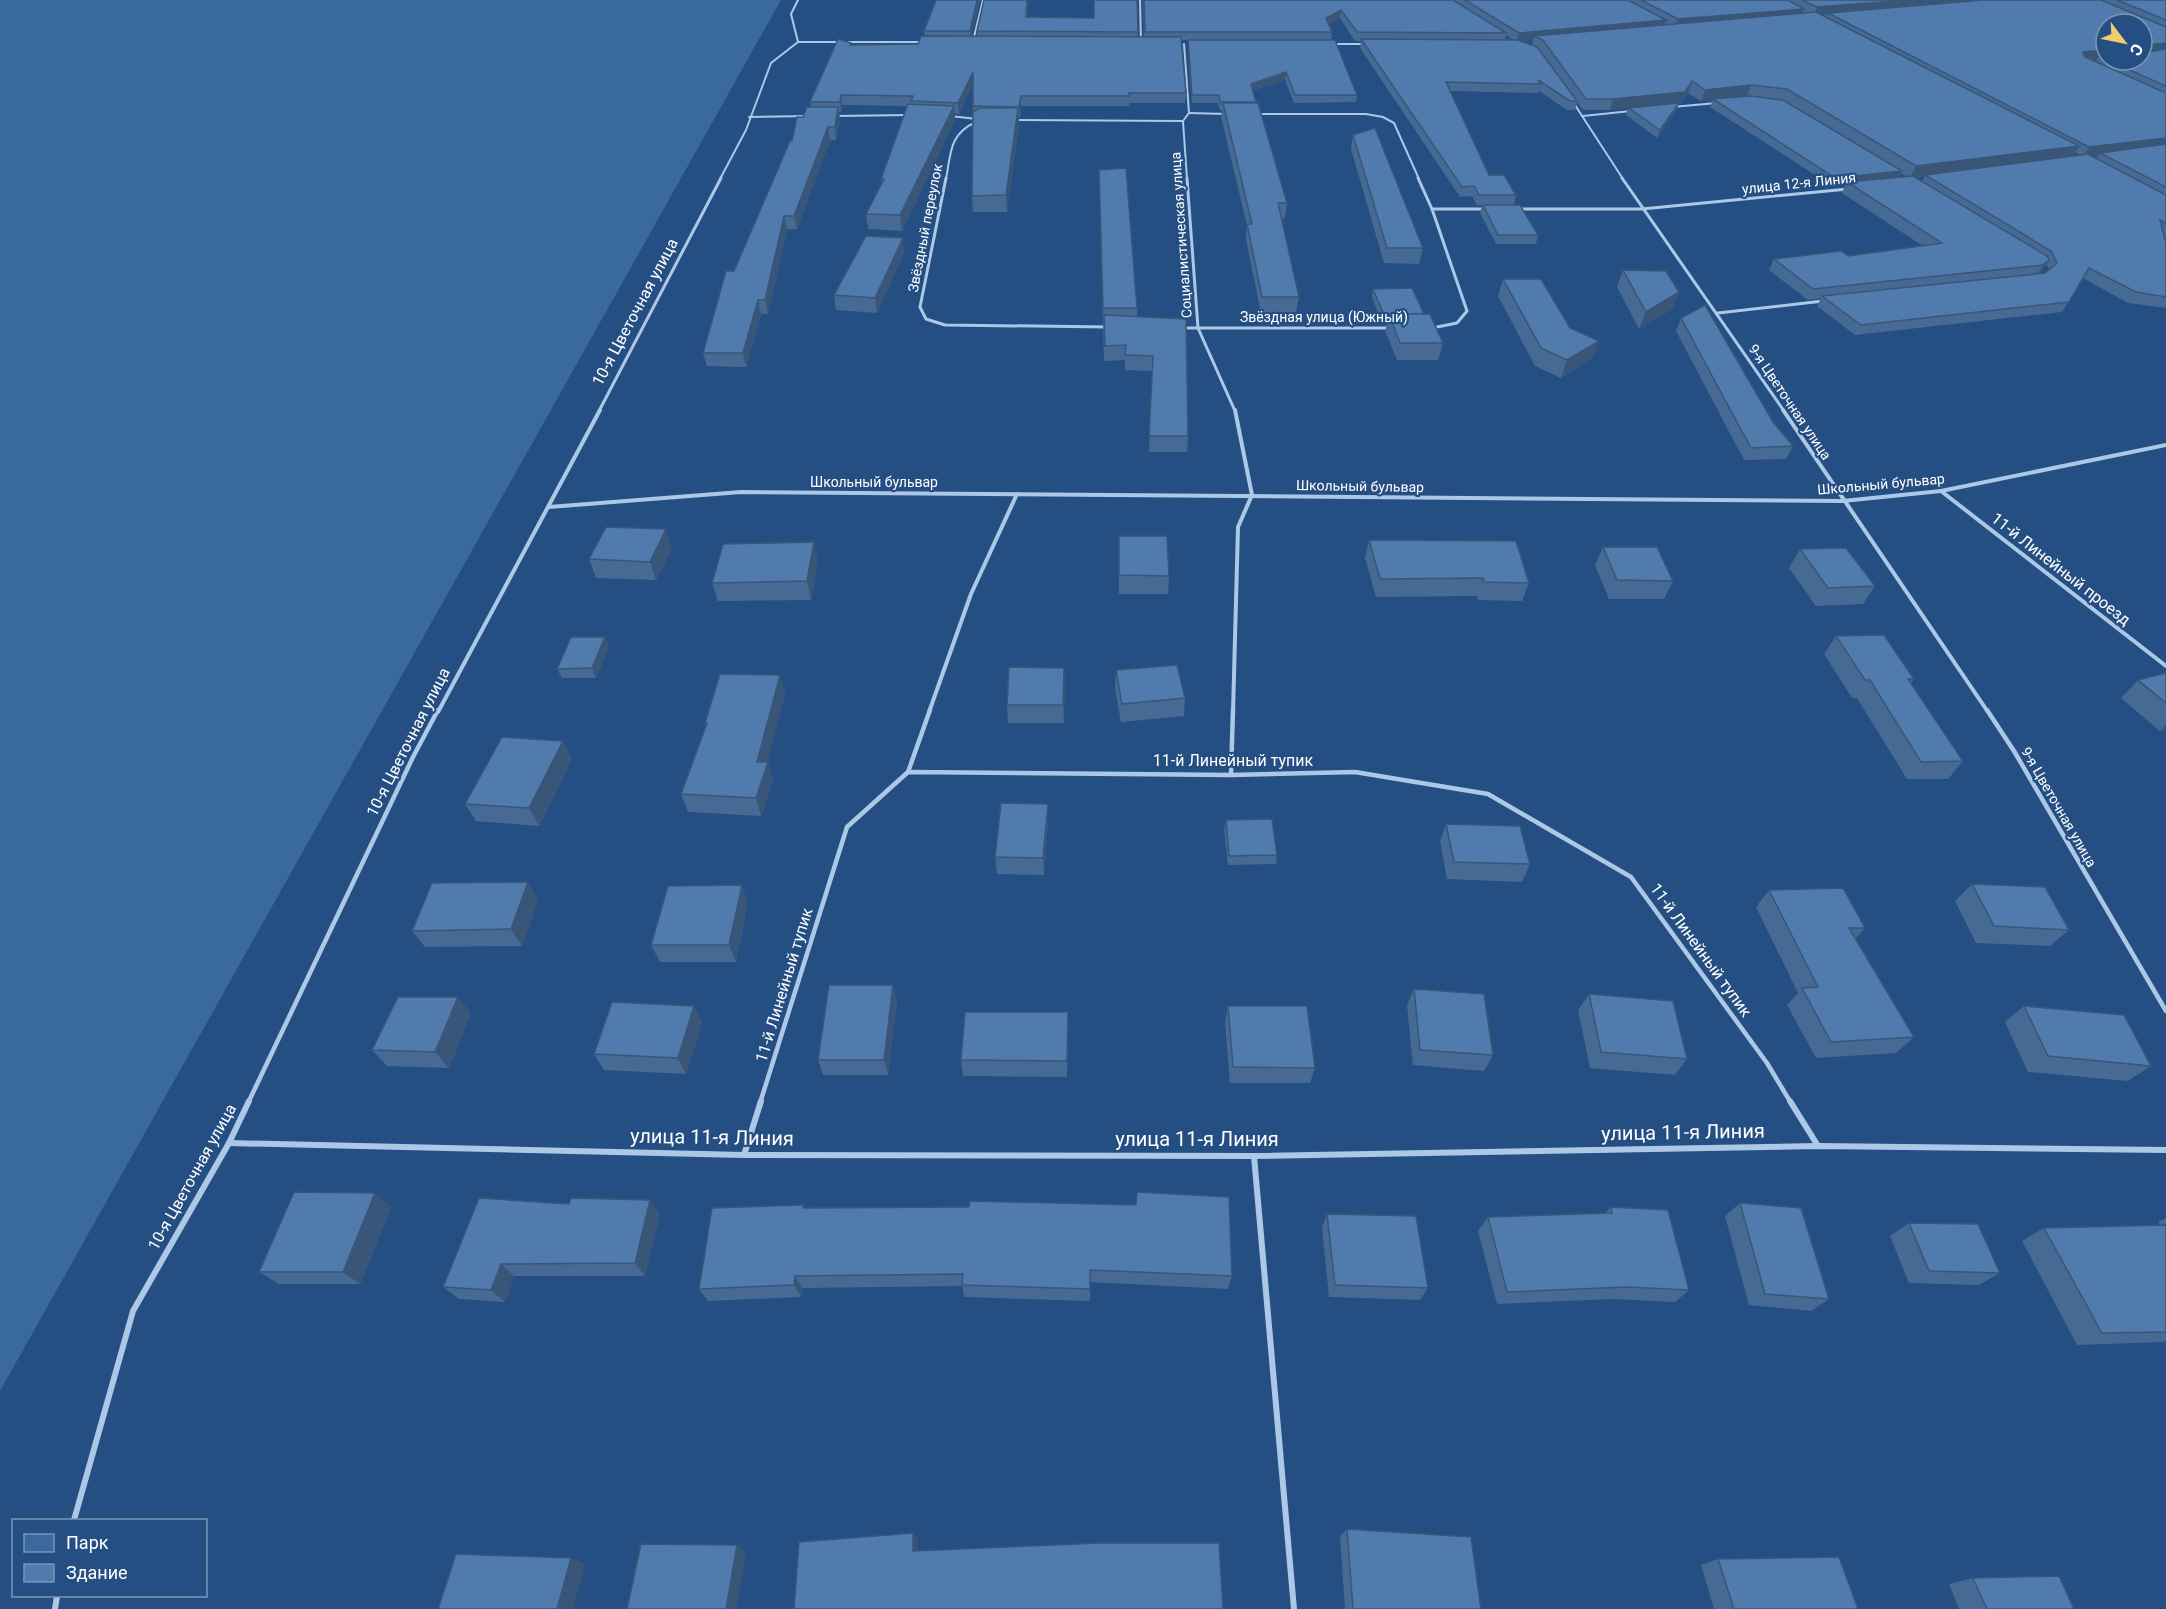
<svg xmlns="http://www.w3.org/2000/svg" width="2166" height="1609" font-family="Roboto,sans-serif">
<rect width="100%" height="100%" fill="#254f82"/>
<!-- green -->
<path fill="#3a69a0" d="M0,0H781L0,1391Z"/>
<g fill="none" stroke-linecap="round" stroke-linejoin="round">
<!-- lane-far4 -->
<g stroke="#adc8e7" stroke-width="2">
<path d="M1140,0L1141,42"/>
<path d="M973,41L983,0"/>
<path d="M798,42H923"/>
<path d="M1184,44L1189,113L1183,121L1187,179"/>
<path d="M1330,44H1364"/>
<path d="M1573,102L1623,179"/>
<path d="M1672,107L1717,103"/>
<path d="M1189,113L1226,114"/>
<path d="M1255,114H1366L1383,117L1394,123L1419,179"/>
<path d="M836,116L909,115"/>
<path d="M950,116L977,119"/>
<path d="M1583,116L1631,111"/>
<path d="M749,117L807,116"/>
<path d="M1014,120L1183,121"/>
<path d="M720,179L746,130L771,63L798,42L791,14L798,0"/>
<path d="M946,179C951,153 949,134 976,122"/>
</g>
<!-- lane-far3 -->
<g stroke="#adc8e7" stroke-width="3">
<path d="M946,178L920,307L926,319L945,325L1108,327"/>
<path d="M1187,178L1198,328L1235,411"/>
<path d="M1418,178L1432,209L1467,311L1457,323L1432,328"/>
<path d="M1622,178L1784,411"/>
<path d="M1432,209H1486"/>
<path d="M1518,209H1642L1848,189"/>
<path d="M1718,313L1823,301"/>
<path d="M1183,328H1390"/>
<path d="M599,411L721,178"/>
</g>
<!-- lane-far2 -->
<g stroke="#adc8e7" stroke-width="4">
<path d="M1783,410L1988,712"/>
<path d="M1941,491L2166,666"/>
<path d="M549,507L741,492L1843,501L1941,491L2166,445"/>
<path d="M438,712L600,410"/>
<path d="M929,712L971,594L1017,494"/>
<path d="M1233,712L1238,527L1252,495L1235,410"/>
</g>
<!-- lane-far1 -->
<g stroke="#adc8e7" stroke-width="4.5">
<path d="M1987,710L2014,751L2166,1011"/>
<path d="M908,772L930,710"/>
<path d="M1231,775L1233,710"/>
<path d="M248,1103L413,757L438,710"/>
<path d="M760,1103L847,827L908,772L1231,775L1355,772L1488,794L1631,877L1767,1063L1791,1103"/>
</g>
<!-- lane -->
<g stroke="#adc8e7" stroke-width="6">
<path d="M1790,1101L1818,1146"/>
<path d="M229,1143L744,1155L1254,1156L1818,1146L2166,1150"/>
<path d="M744,1155L761,1101"/>
<path d="M1254,1156L1294,1609"/>
<path d="M74,1520L133,1311L229,1143L249,1101"/>
<path d="M55,1609L57,1596"/>
</g>
</g>
<!-- wall -->
<g fill="#466a94" fill-rule="evenodd">
<path d="M936,0H980L971,36L977,37V31L984,0H1028L1027,17L1094,18L1137,0L1138,37H1144L1143,0H2166V237L2164,236L2166,243V308L2128,303L2083,278L2062,312L1855,335L1817,306L1821,298L1808,300L1769,270L1774,259L1848,256L1923,246L1842,193L1845,185L1832,186L1710,107L1713,100L1701,101L1688,93L1681,103H1679L1676,110L1657,138L1626,115L1628,108L1610,110H1583L1577,102L1575,110H1567L1539,91L1538,93L1450,91L1489,175L1516,195L1514,205L1538,235L1536,244H1496L1480,213L1482,205H1477L1472,196L1460,197L1360,48L1361,41H1355L1340,18L1329,24L1332,32L1331,40L1357,95L1356,102L1294,103L1285,80L1252,91L1287,203L1285,218H1281L1299,297L1296,312L1261,313L1246,239L1247,225L1221,117L1222,110H1220L1218,103H1192L1188,47V40H1182L1186,93L1185,103H1129V106H1021L1020,117H1019V124L1007,212H973L972,196L973,83L959,114L955,113V120L902,231L868,229L866,214L882,184L881,179L907,106L842,105L841,112H839L840,119L836,140H830L797,229H787L768,314H761L746,367L707,366L703,353L734,271L803,117L811,107L810,102L851,45L918,44L925,36L924,31ZM2106,24L2142,60H2106ZM1506,35L1514,40H1505ZM1533,40L1532,45L1521,41ZM2097,59L2095,62L2090,60ZM2075,152L2080,155L2073,156ZM2097,155H2098L2096,158L2091,156ZM1901,173L1907,177H1899ZM1925,176L1922,181L1916,178ZM2046,264L2049,269L2045,273H2039L2042,271Z"/>
<path d="M1353,135L1423,248L1419,264L1384,263L1351,149Z"/>
<path d="M1099,170L1137,308V317L1188,436L1187,452H1149L1152,371L1125,370V360L1104,361Z"/>
<path d="M904,252L877,313L836,310L834,295Z"/>
<path d="M1623,270L1679,292L1672,309L1639,329L1617,287Z"/>
<path d="M1503,279L1570,328L1593,358L1561,378L1535,366L1498,296Z"/>
<path d="M1373,289L1424,314L1443,343L1438,360H1397L1385,331L1387,324H1382L1372,297Z"/>
<path d="M1681,318L1773,422L1793,446L1786,459L1744,460L1676,331Z"/>
<path d="M1119,536L1169,576L1168,594H1119Z"/>
<path d="M1369,540L1529,583L1522,601L1478,600L1477,596L1376,597L1365,558Z"/>
<path d="M1603,547L1673,581L1664,599H1609L1595,565Z"/>
<path d="M672,548L656,580L596,578L589,559Z"/>
<path d="M1800,549L1875,586L1863,604L1816,606L1789,568Z"/>
<path d="M818,560L811,600L718,601L712,583Z"/>
<path d="M1836,636L1914,679L1911,683L1963,761L1948,779H1907L1857,698H1852L1824,654Z"/>
<path d="M609,646L596,678H562L557,669Z"/>
<path d="M1064,668V723H1008L1007,705Z"/>
<path d="M1116,670L1185,698L1184,716L1121,722L1115,688Z"/>
<path d="M2166,673V730L2160,731L2121,698L2138,680Z"/>
<path d="M785,693L767,762L773,780L761,816L688,812L681,794L706,726L705,723Z"/>
<path d="M572,759L539,826L476,821L465,804Z"/>
<path d="M1226,820L1277,855L1276,864L1228,865L1224,829Z"/>
<path d="M1048,822L1044,875L997,874L995,857Z"/>
<path d="M1446,824L1530,864L1522,882L1447,879L1440,841Z"/>
<path d="M1972,884L2069,930L2050,946L1976,943L1955,901Z"/>
<path d="M1769,890L1865,928L1855,939L1914,1037L1896,1053L1816,1058L1787,1005L1798,993L1756,907Z"/>
<path d="M538,899L522,946L425,947L412,931Z"/>
<path d="M748,902L736,962H660L651,945Z"/>
<path d="M893,985L897,1001L888,1075H823L818,1060Z"/>
<path d="M1414,989L1493,1055L1484,1071L1413,1065L1407,1005Z"/>
<path d="M1589,994L1687,1059L1675,1075L1590,1068L1578,1010Z"/>
<path d="M1228,1006L1315,1068L1310,1083H1230L1225,1022Z"/>
<path d="M2024,1006L2151,1066L2128,1081L2028,1072L2005,1022Z"/>
<path d="M471,1013L449,1068L387,1066L372,1050Z"/>
<path d="M702,1022L686,1074L604,1070L594,1054Z"/>
<path d="M1068,1028L1067,1077L963,1076L961,1060Z"/>
<path d="M1137,1192L1232,1276L1228,1289L1090,1282V1301L964,1297L962,1286L802,1288L801,1297L708,1301L699,1289L803,1205L805,1208L1136,1205Z"/>
<path d="M650,1200L660,1214L645,1276H514L505,1302L459,1299L443,1287L569,1204Z"/>
<path d="M1740,1203L1829,1299L1811,1311L1749,1305L1725,1216Z"/>
<path d="M391,1207L360,1284H279L259,1272Z"/>
<path d="M1611,1207L1689,1290L1675,1302L1614,1299L1497,1304L1478,1231L1488,1217L1605,1213Z"/>
<path d="M1327,1214L1428,1288L1420,1300L1329,1297L1322,1227Z"/>
<path d="M2166,1218V1341L2162,1342L2077,1345L2022,1241L2044,1228L2160,1225L2158,1222Z"/>
<path d="M1909,1223L2000,1273L1979,1285L1909,1283L1890,1236Z"/>
<path d="M1347,1529L1481,1609H1345L1340,1536Z"/>
<path d="M1718,1559L1858,1609H1714L1701,1565Z"/>
<path d="M1973,1578L2074,1609H1959L1949,1584Z"/>
</g>
<!-- shaded-wall -->
<g fill="#395678">
<path d="M977,0H980L970,39V31Z"/>
<path d="M1908,0H2003L1828,13V15L1814,16L1817,7Z"/>
<path d="M1804,9L1801,17L1675,28L1678,19Z"/>
<path d="M1341,10L1340,18L1325,26L1326,18Z"/>
<path d="M1666,20L1663,29L1534,36L1533,40L1517,42L1519,33Z"/>
<path d="M2166,43V51L2142,54L2146,45Z"/>
<path d="M2106,50V58L2099,56L2097,59L2078,61L2083,52Z"/>
<path d="M973,72L974,82L959,114L958,103Z"/>
<path d="M1286,72L1285,80L1250,92L1251,84Z"/>
<path d="M1692,81L1688,93L1681,103H1679L1676,110L1657,138L1660,130L1679,103L1610,110L1613,99Z"/>
<path d="M1751,85L1747,97L1701,101L1705,90Z"/>
<path d="M841,95L842,105L841,112L840,102Z"/>
<path d="M1021,96V106L1020,117L1019,107Z"/>
<path d="M954,106L955,120L902,231L900,215Z"/>
<path d="M838,107L840,119L836,140L835,127Z"/>
<path d="M1018,108L1019,124L1007,212L1006,195Z"/>
<path d="M828,127L830,140L797,229L794,216Z"/>
<path d="M2166,138V146L2100,153L2098,155L2083,157L2089,147Z"/>
<path d="M2079,146L2072,158L1925,175V176L1910,178L1916,166Z"/>
<path d="M1902,171L1898,180L1847,182L1845,185L1832,186L1835,178Z"/>
<path d="M784,216L787,229L768,314L765,300Z"/>
<path d="M903,238L904,252L877,313L875,298Z"/>
<path d="M2049,260L2042,271L2037,275L2043,265Z"/>
<path d="M1679,292L1672,309L1639,329L1646,312Z"/>
<path d="M758,300L761,314L746,367L743,353Z"/>
<path d="M1599,341L1593,358L1561,378L1567,360Z"/>
<path d="M666,529L672,548L656,580L650,562Z"/>
<path d="M814,542L818,560L811,600L807,581Z"/>
<path d="M605,637L609,646L596,678L592,668Z"/>
<path d="M1064,668L1065,686L1064,723L1063,705Z"/>
<path d="M780,675L785,693L767,765L768,762L773,780L761,816L756,798L757,762Z"/>
<path d="M2166,725V730L2160,731Z"/>
<path d="M563,741L572,759L539,826L529,808Z"/>
<path d="M1048,804V822L1044,875L1043,858Z"/>
<path d="M528,882L538,899L522,946L511,929Z"/>
<path d="M742,885L748,902L736,962L729,945Z"/>
<path d="M893,985L897,1001L888,1075L884,1060Z"/>
<path d="M458,997L471,1013L449,1068L435,1052Z"/>
<path d="M694,1006L702,1022L686,1074L678,1058Z"/>
<path d="M375,1193L391,1207L360,1284L343,1272Z"/>
<path d="M650,1200L660,1214L645,1276L635,1263Z"/>
<path d="M501,1264L514,1276L505,1302L491,1290Z"/>
<path d="M795,1276L802,1288L801,1297L794,1285Z"/>
<path d="M913,1533L918,1540L917,1557L913,1551Z"/>
<path d="M737,1545L746,1552L737,1609H726Z"/>
<path d="M571,1558L585,1564L573,1609H557Z"/>
</g>
<!-- building -->
<g fill="#517bac" stroke="#395678" stroke-width="1.5">
<path d="M936,0H977L970,31H924Z"/>
<path d="M984,0H1027L1026,17L1094,18V0H1137L1138,32L977,31Z"/>
<path d="M1144,0H1453L1506,33L1357,32L1341,10L1326,18L1332,32H1145Z"/>
<path d="M1465,0H1628L1666,20L1519,33Z"/>
<path d="M1641,0H1788L1804,9L1678,19Z"/>
<path d="M1802,0H1908L1817,7Z"/>
<path d="M1983,0H2101L2166,27V43L2146,45L2144,49L2148,52L2166,49V86L2107,60H2142V24H2106V50L2083,52L2085,57L2166,93V138L2089,147L1828,13Z"/>
<path d="M2117,0H2166V20Z"/>
<path d="M1816,12L2079,146L1916,166L1787,89L1751,85L1705,90L1692,81L1685,92L1613,99H1586L1543,40L1534,36Z"/>
<path d="M921,36L1181,37L1186,93H1129V96H1021L1019,107L980,106H973V72L958,103L911,101L913,96L841,95L840,102H810L838,39L851,43L850,45L918,44Z"/>
<path d="M1361,39L1518,40L1537,47L1577,101H1570L1538,80L1541,84L1446,82L1489,175H1504L1516,195H1479L1474,186L1462,187Z"/>
<path d="M1188,40H1335L1357,95H1295L1286,72L1251,84L1256,102H1220L1219,95H1192Z"/>
<path d="M2106,55V59L2099,56Z"/>
<path d="M1750,96L1783,100L1902,171L1835,178L1713,99Z"/>
<path d="M1223,103H1258L1287,203H1278L1299,297H1262L1247,224H1252Z"/>
<path d="M1679,103L1660,130L1629,108Z"/>
<path d="M908,104L954,106L900,215L866,214L884,179H881Z"/>
<path d="M807,107H838L835,127H828L794,216H784L765,300H758L743,353H703L726,271H734L790,141H792L797,117H803Z"/>
<path d="M980,108H1018L1006,195L972,196L973,112Z"/>
<path d="M1375,128L1423,248H1387L1353,135Z"/>
<path d="M2166,144V187L2100,153Z"/>
<path d="M2088,154L2166,195V224L2160,220L2166,243V297L2136,292L2089,268L2069,302L1861,325L1822,296L2045,273L2057,263L2051,251L1925,175Z"/>
<path d="M1126,168L1137,308H1103L1099,170Z"/>
<path d="M1913,176L2047,256L2049,260L2043,265L1813,289L1774,259L1841,251L1848,256L1942,243L1847,182Z"/>
<path d="M1483,205H1520L1538,235H1498Z"/>
<path d="M866,236L903,238L875,298L834,295Z"/>
<path d="M1623,270L1666,271L1679,292L1646,312Z"/>
<path d="M1503,279H1541L1570,328L1599,341L1567,360L1541,348Z"/>
<path d="M1412,288L1424,314H1389V315H1384L1373,289Z"/>
<path d="M1705,305L1773,422L1793,446L1751,448L1681,318Z"/>
<path d="M1389,314H1430L1443,343H1400Z"/>
<path d="M1104,315L1186,319L1188,436H1149L1153,356L1125,355L1126,345L1105,346Z"/>
<path d="M606,527L666,529L650,562L589,559Z"/>
<path d="M1119,536H1167L1169,576L1119,575Z"/>
<path d="M1369,540L1516,541L1529,583L1484,582L1483,578L1380,579Z"/>
<path d="M814,542L807,581L712,583L723,544Z"/>
<path d="M1603,547H1657L1673,581L1617,580Z"/>
<path d="M1846,548L1875,586L1828,588L1800,549Z"/>
<path d="M1884,635L1914,679H1908L1963,761L1921,762L1870,680H1865L1836,636Z"/>
<path d="M571,637H605L592,668L557,669Z"/>
<path d="M1177,665L1185,698L1122,704L1116,670Z"/>
<path d="M1009,667L1064,668L1063,705H1007Z"/>
<path d="M2166,673V703L2138,680Z"/>
<path d="M720,674L780,675L757,762H768L756,798L681,794L707,723H705Z"/>
<path d="M502,737L563,741L529,808L465,804Z"/>
<path d="M1001,803L1048,804L1043,858L995,857Z"/>
<path d="M1272,819L1277,855L1229,856L1226,820Z"/>
<path d="M1446,824L1520,826L1530,864L1454,862Z"/>
<path d="M528,882L511,929L412,931L432,883Z"/>
<path d="M1972,884L2045,887L2069,930L1994,926Z"/>
<path d="M742,885L729,945H651L668,886Z"/>
<path d="M1843,888L1865,928H1849L1914,1037L1831,1042L1802,988L1818,987L1769,890Z"/>
<path d="M829,985H893L884,1060H818Z"/>
<path d="M1414,989L1484,994L1493,1055L1420,1050Z"/>
<path d="M1589,994L1673,1001L1687,1059L1601,1052Z"/>
<path d="M398,997H458L435,1052L372,1050Z"/>
<path d="M612,1002L694,1006L678,1058L594,1054Z"/>
<path d="M1228,1006H1307L1315,1068L1233,1067Z"/>
<path d="M2024,1006L2124,1015L2151,1066L2048,1056Z"/>
<path d="M965,1012H1068L1067,1061L961,1060Z"/>
<path d="M294,1192L375,1193L343,1272H259Z"/>
<path d="M1137,1192L1229,1197L1232,1276L1090,1270V1289L962,1285L963,1274L795,1276L794,1285L699,1289L712,1208L803,1205V1208L969,1207L970,1201L1136,1205Z"/>
<path d="M479,1198L569,1204L571,1198L650,1200L635,1263L501,1264L491,1290L443,1287Z"/>
<path d="M1740,1203L1801,1208L1829,1299L1765,1294Z"/>
<path d="M1611,1207L1668,1210L1689,1290L1627,1287L1507,1292L1488,1217L1612,1213Z"/>
<path d="M1327,1214L1416,1216L1428,1288L1335,1285Z"/>
<path d="M1909,1223L1978,1224L2000,1273L1929,1271Z"/>
<path d="M2166,1225V1332L2102,1333L2044,1228Z"/>
<path d="M1347,1529L1471,1537L1481,1609H1353Z"/>
<path d="M913,1533V1551L1101,1543H1219L1223,1609H794L799,1542Z"/>
<path d="M641,1544L737,1545L726,1609H627Z"/>
<path d="M456,1554L571,1558L557,1609H438Z"/>
<path d="M1839,1557L1858,1609H1734L1718,1559Z"/>
<path d="M2059,1576L2074,1609H1987L1973,1578Z"/>
</g>
<g text-anchor="middle" dominant-baseline="central" stroke-width="4.5" stroke-linejoin="round" paint-order="stroke">
<!-- far-street labels -->
<g font-size="14" fill="#fff" stroke="#254f82">
<text transform="translate(1799 183) rotate(-6)">улица 12-я Линия</text>
<text transform="translate(925 228) rotate(-79)">Звёздный переулок</text>
<text transform="translate(1181 235) rotate(-94)">Социалистическая улица</text>
<text x="1324" y="317">Звёздная улица (Южный)</text>
<text transform="translate(1790 402) rotate(56)">9-я Цветочная улица</text>
<text x="874" y="482">Школьный бульвар</text>
<text transform="translate(1881 484) rotate(-5)">Школьный бульвар</text>
<text transform="translate(1360 486) rotate(1)">Школьный бульвар</text>
<text transform="translate(2059 807) rotate(60)">9-я Цветочная улица</text>
</g>
<!-- street labels -->
<g font-size="16" fill="#fff" stroke="#254f82">
<text transform="translate(635 312) rotate(-62)">10-я Цветочная улица</text>
<text transform="translate(2061 569) rotate(38)">11-й Линейный проезд</text>
<text transform="translate(408 742) rotate(-63)">10-я Цветочная улица</text>
<text x="1233" y="760">11-й Линейный тупик</text>
<text transform="translate(1701 950) rotate(54)">11-й Линейный тупик</text>
<text transform="translate(784 985) rotate(-73)">11-й Линейный тупик</text>
<text transform="translate(192 1177) rotate(-61)">10-я Цветочная улица</text>
</g>
<!-- near-street labels -->
<g font-size="20" fill="#fff" stroke="#254f82">
<text transform="translate(1683 1132) rotate(-1)">улица 11-я Линия</text>
<text transform="translate(712 1137) rotate(1)">улица 11-я Линия</text>
<text x="1197" y="1139">улица 11-я Линия</text>
</g>
</g>
<!-- legend -->
<rect x="12" y="1519" width="195" height="78" fill="#254f82" stroke="#7c95b4" stroke-width="1.5"/>
<rect x="24" y="1534" width="30" height="18" fill="#3a69a0" stroke="#7c95b4" stroke-width="1.5"/>
<text x="66" y="1549" font-size="18" fill="#ffffff">Парк</text>
<rect x="24" y="1564" width="30" height="18" fill="#517bac" stroke="#7c95b4" stroke-width="1.5"/>
<text x="66" y="1579" font-size="18" fill="#ffffff">Здание</text>
<!-- north arrow -->
<g transform="translate(2124 42) rotate(122)"><circle r="28" fill="#254f82" stroke="#7c95b4" stroke-width="1.5"/>
<path d="M0-4.5L10 22L0 15L-10 22Z" fill="#f1ca72"/>
<text y="-9" font-size="16" font-weight="bold" text-anchor="middle" fill="#ffffff">С</text>
</g>
</svg>
